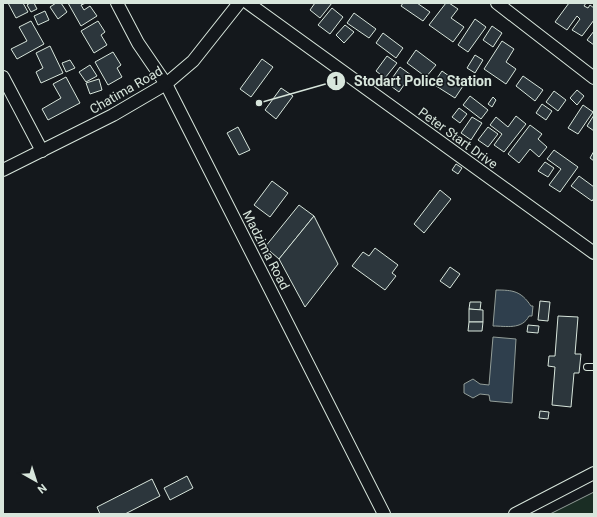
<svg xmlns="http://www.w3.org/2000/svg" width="597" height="517" font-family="Roboto,sans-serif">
<rect width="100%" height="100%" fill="#14181c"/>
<!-- green -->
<path fill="#1a2d24" stroke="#939e99" d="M594,492V514H550Z"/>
<!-- water -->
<g fill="#2f3f4d" stroke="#939e99">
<path d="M496,290C513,290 521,291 531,306H533L532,316H529C522,330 506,326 493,326Z"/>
<path d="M493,337L516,339L512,403L490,401L489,395L480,394L473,398L464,393V384L473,379L480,384L489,385Z"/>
</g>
<!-- building -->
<g fill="#2c363c" stroke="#d8e6dc">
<path d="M8,3H23L28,12L16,18Z"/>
<path d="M30,3H34L37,9L31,12L27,5Z"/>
<path d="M56,3H61L67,12L58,19L50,7Z"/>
<path d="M68,3H86L81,5L84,10L90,6L97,16L81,26Z"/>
<path d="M315,3H332L320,18L310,10Z"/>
<path d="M403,3H417L430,12L423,21L401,6Z"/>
<path d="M446,3H449L458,9L451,18L464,27L453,42L429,25Z"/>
<path d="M569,3H586L584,6L588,8L590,5L594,8V20L582,36L572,30L580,19L577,16L567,30L555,22Z"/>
<path d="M332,8L343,17L330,34L318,25Z"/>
<path d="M45,11L49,20L38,25L34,16Z"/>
<path d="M354,13L376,29L369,38L347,23Z"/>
<path d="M475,19L486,27L468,52L458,45Z"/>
<path d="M31,21L44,44L17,59L11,49L27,41L19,27Z"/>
<path d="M98,21L105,32L101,35L107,45L94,53L81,31Z"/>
<path d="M345,25L354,32L344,43L336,35Z"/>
<path d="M492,26L502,33L493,47L483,40Z"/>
<path d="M594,31V45L587,40Z"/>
<path d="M383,33L403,48L396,58L376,43Z"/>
<path d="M502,41L514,49L506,62L516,69L506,84L484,69Z"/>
<path d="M50,46L63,73L41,83L36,72L43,68L36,53Z"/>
<path d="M416,50L436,65L426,77L407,63Z"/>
<path d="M113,52L121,65L117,68L122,77L108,85L95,62Z"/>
<path d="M475,55L483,60L475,73L467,68Z"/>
<path d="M387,56L397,63L385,78L376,71Z"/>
<path d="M262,59L273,67L251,97L240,89Z"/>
<path d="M70,60L75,68L66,72L62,63Z"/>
<path d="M90,65L97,76L86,82L79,72Z"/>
<path d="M400,67L411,75L399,92L388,84Z"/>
<path d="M442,71L463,86L455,98L433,84Z"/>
<path d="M523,76L543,90L535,101L516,86Z"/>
<path d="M66,77L80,103L48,120L42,109L61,98L53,84Z"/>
<path d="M99,79L102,90L90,94L86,83Z"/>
<path d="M281,88L293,96L276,119L265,110Z"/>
<path d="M577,90L584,96L577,105L570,98Z"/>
<path d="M554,91L566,100L558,111L546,102Z"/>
<path d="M470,96L488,110L481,119L463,105Z"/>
<path d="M493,97L496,100L492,107L488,104Z"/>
<path d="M542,104L552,111L546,120L536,113Z"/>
<path d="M583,105L593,112L578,134L568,128Z"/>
<path d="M459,108L467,114L460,123L452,117Z"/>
<path d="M594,115V131L587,126Z"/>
<path d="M516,116L526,124L504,152L494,145L502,134L490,125L496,117L508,127Z"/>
<path d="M472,117L482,123L471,140L461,133Z"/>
<path d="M530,125L542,134L538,139L547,147L539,157L530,149L519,163L508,154Z"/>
<path d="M238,127L250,150L239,155L227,133Z"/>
<path d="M488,127L498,134L488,147L478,140Z"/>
<path d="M554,150L578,167L560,192L549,185L561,169L547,159Z"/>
<path d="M594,151V161L590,158Z"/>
<path d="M545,162L554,168L548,177L538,171Z"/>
<path d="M456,164L462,168L458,174L452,170Z"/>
<path d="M579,176L594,187V198L592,201L571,186Z"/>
<path d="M272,181L288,193L270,217L254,205Z"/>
<path d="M440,190L451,199L424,233L414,224Z"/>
<path d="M299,205L314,216L279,259L265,247Z"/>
<path d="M314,216L338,264L305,307L279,259Z"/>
<path d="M375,248L398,265L392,273L396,276L385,290L352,266L363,252L369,256Z"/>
<path d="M450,267L460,274L450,288L440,281Z"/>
<path d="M540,301L550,302L548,321L538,320Z"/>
<path d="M470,302H481L480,310L469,309Z"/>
<path d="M469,309L483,310V322H469Z"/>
<path d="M558,316L578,317L575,354H581L579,373H574L571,407L552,405L555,367L548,366L549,356H555Z"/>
<path d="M469,322H483L482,331H468Z"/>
<path d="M528,325L539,326L538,333L527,332Z"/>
<path d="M540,411L549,412L548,419L539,418Z"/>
<path d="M187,476L193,488L170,500L164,488Z"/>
<path d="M152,479L160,496L125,514H100L97,507Z"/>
</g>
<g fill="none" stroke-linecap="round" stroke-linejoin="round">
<!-- lane casing -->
<g stroke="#d8e6dc" stroke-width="8">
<path id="lane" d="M587,367H594"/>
</g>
<!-- street casing -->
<g stroke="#d8e6dc" stroke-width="14">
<g id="street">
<path d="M117,3L138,43L166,84L384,514"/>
<path d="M248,3L594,253"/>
<path d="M497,3L594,78"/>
<path d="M3,77L42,151"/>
<path d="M3,170L113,115L166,84L193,61L239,3"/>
<path d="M515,514L594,473"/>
</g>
</g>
<!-- lane -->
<use href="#lane" stroke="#14181c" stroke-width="6"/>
<!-- street -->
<use href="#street" stroke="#14181c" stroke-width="12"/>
</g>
<g text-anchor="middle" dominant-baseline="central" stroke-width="3" stroke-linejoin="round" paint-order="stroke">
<!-- street labels -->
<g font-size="13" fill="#d8e6dc" stroke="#14181c">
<text transform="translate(126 90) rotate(-30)">Chatima Road</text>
<text transform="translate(458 138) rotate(36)">Peter Start Drive</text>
<text transform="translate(266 250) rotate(63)">Madzima Road</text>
</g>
</g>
<!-- callouts -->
<path fill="none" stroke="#d8e6dc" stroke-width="1.5" d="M259 103L336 81"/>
<g fill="#d8e6dc" stroke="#14181c" stroke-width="1.5">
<circle cx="259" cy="103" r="4"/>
<circle cx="336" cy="81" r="10"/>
</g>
<g font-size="12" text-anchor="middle" font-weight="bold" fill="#111">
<text x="336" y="85">1</text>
</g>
<g font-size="14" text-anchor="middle" font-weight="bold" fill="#d8e6dc" stroke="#14181c" stroke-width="3" stroke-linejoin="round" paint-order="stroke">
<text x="423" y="86">Stodart Police Station</text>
</g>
<!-- border -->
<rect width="597" height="517" fill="none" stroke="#d8e6dc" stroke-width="8"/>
<!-- north arrow -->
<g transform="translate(36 481) rotate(141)" stroke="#14181c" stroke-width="3" paint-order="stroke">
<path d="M0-3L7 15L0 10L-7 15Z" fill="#d8e6dc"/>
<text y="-6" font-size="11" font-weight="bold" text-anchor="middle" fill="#d8e6dc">N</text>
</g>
</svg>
